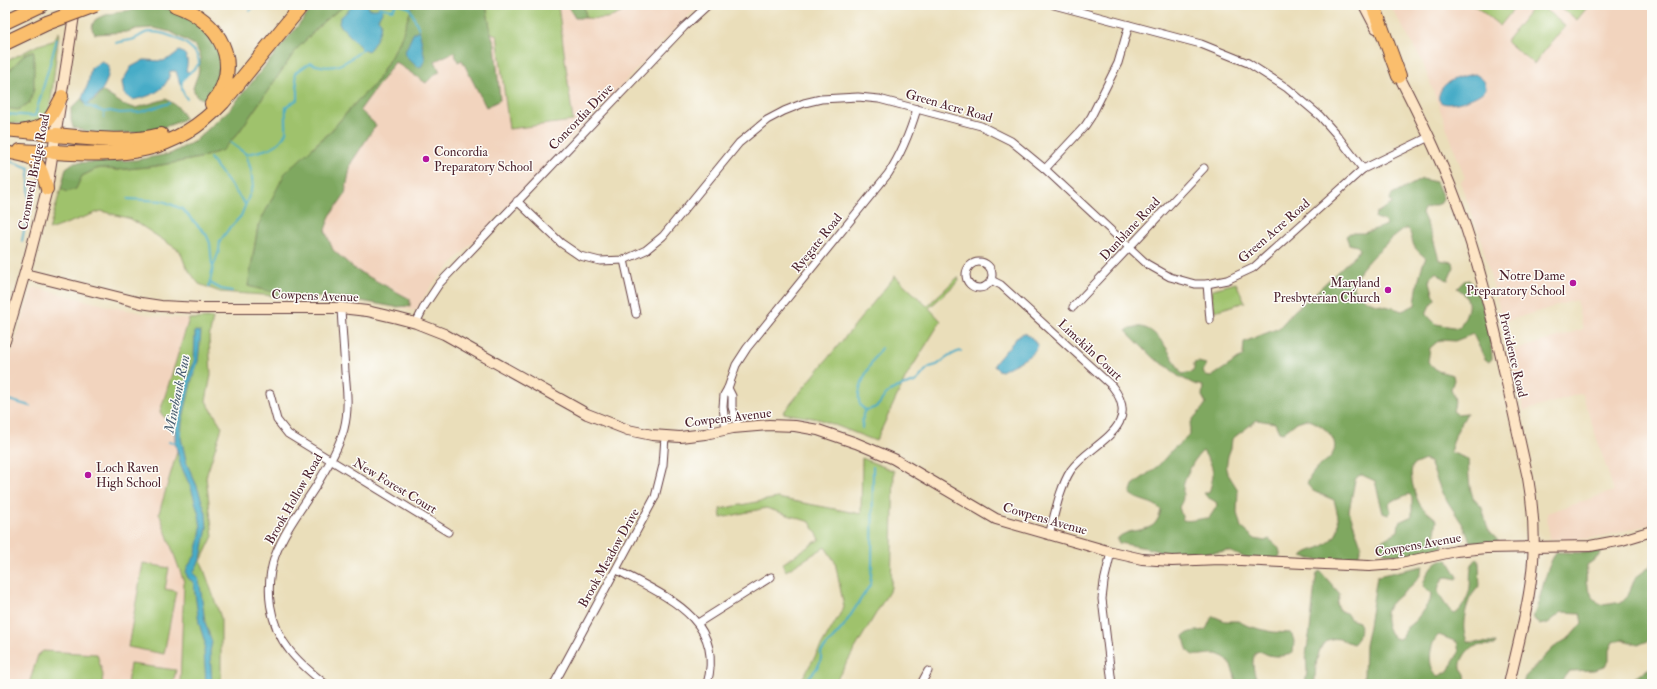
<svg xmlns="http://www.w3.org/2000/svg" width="1657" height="689" font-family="'IM FELL Double Pica',serif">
<rect width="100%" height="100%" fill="#fdfcf7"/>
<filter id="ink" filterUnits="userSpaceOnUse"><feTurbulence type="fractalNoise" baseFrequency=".025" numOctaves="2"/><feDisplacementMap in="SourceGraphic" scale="8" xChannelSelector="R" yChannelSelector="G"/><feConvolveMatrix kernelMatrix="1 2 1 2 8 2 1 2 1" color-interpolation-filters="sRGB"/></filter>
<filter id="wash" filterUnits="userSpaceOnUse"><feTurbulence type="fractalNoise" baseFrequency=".012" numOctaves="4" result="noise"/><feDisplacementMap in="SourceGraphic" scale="16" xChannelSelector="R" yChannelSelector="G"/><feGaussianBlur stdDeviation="0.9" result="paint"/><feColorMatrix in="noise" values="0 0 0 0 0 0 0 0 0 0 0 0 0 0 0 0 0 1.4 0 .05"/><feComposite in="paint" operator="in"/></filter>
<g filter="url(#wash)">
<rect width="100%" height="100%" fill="#eadeba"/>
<!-- built -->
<g fill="#f2d4be">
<path d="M414,5H700L671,33L432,285L415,311L376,302L344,298L292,297L358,100Z"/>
<path d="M1390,5H1652V524L1621,532L1587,539H1549L1547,513L1614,491L1582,393L1524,411L1510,352L1583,329L1576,300L1503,322L1479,233L1460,182L1465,178L1423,63Z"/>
<path d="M33,287L104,305L160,317L189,319L160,412L181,437L159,513L184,582L180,684H5V374L31,291Z"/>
</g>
<!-- green -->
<g fill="#9fc26c" stroke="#74704c">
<path d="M346,5H414L410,13L400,41L375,84L358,100L330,132L315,145L258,226L248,286L292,297L220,292L199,284L186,267L180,251L131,219L101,211L49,230L61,188L67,192L82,176L96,169L102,168L117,170L156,166L200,158L223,150L239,132L296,50L325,20Z"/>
<path d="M486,5H558L573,121L509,129L497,35L491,33Z"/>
<path d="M584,5H632C616,18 606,20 586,18Z"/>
<path d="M1474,5H1517L1500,26Z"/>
<path d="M1535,5H1540L1565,26L1534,64L1506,41Z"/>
<path d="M1558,5H1589L1577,20Z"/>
<path d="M59,32L50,109C42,129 22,124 5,122V108L8,109L34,89L33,75L25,54L5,75V62L38,45L53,41Z"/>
<path d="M895,276L927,306L958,277L959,281L929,308L941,321L906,377L876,441L819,419L783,413Z"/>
<path d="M1236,283L1245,302L1215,311L1211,296L1213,289Z"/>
<path d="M213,318L209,338L211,375L206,401L222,427L206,477L213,536L201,561L221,618V679L225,684H180L184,582L159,513L181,438L160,412L189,319Z"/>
<path d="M862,458L894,471L891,588L834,684H799L844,607L835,562L825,547L786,571L782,564L820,539L810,522L766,508L721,518L720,509L777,498L861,514Z"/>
<path d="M143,563L169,568L165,589L176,591L164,654L128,647Z"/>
<path d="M43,651L97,654L103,675L102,684H29L38,655Z"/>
<path d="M130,664L176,670L173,684H127Z"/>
</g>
<!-- forest -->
<g fill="#7fa860" stroke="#646446" fill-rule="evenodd">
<path d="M315,5H346L325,20L296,50L239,132L223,150L200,158L156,166L117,170L102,168L96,169L82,176L76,189L67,192L61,188L66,168L73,163L136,160L170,154L195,141L230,109Z"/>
<path d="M414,5H486L491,33L495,45L500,100L486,107L462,60L458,62L454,52L435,61L440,72L435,74L426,83L395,62L360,110L376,125L351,163L345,194L330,216L325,230L333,250L356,270L410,299V306L395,307L344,298L292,297L248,286L258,226L285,173L330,132L358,100L375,84L400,41L410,12Z"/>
<path d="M567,5H584L586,18H575Z"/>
<path d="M149,7L175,10L207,30L222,60V76L208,101L196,96L193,88L198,74L201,58L196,46L171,32L154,28L136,29L127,32L95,34L92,29C92,26 93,23 95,20C103,13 138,9 149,7Z"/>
<path d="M32,51L34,52V89L30,102L18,110L5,108V75L25,54Z"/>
<path d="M102,91L124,105L135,108L166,99L177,106L185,118C160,134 100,139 73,127L71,120V109L82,98L84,103L96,99Z"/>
<path d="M1422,179L1436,182L1443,198L1441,203L1424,209L1422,213L1433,238L1439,260L1453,262L1454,267L1448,280L1444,279L1437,272L1430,277V282L1435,299L1430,305L1426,314L1436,324L1459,328C1468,312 1475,300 1457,288L1464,281L1469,280C1482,290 1492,342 1492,359L1489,362L1485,359L1473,334L1455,341L1441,340L1437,342L1430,348L1428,362L1438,371L1453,375L1454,380L1451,389C1455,397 1456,401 1453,411L1457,414L1467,413L1456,433L1450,452L1468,459C1469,471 1468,487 1474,499C1476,502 1480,504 1482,508C1485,515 1485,522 1488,529C1491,535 1497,537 1499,544L1472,546L1463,525L1442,493L1430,462L1425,460L1413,465C1408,474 1415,496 1420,505C1424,510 1432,515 1437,520L1435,534L1444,545C1435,556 1395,559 1383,551C1381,549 1380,545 1378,543L1398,531L1399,522L1412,516V497L1409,494L1392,501L1389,504L1391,512L1388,515L1383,513L1375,481L1362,475L1358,476L1355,480L1349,511L1361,546L1357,561L1315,560L1302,556C1307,551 1313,550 1319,548C1344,536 1340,523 1334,500L1313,491L1307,484C1309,480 1310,476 1313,473C1318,465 1330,461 1334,451C1339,436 1318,422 1306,419L1297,422L1283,433L1279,432L1275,423L1257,420L1232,439L1231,448L1228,456L1226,470L1228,474L1238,490L1237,513L1241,527L1255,539L1265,541L1269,539C1275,544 1281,547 1280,556L1277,559L1246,558L1228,551L1177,556L1146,548L1119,543L1117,539C1127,527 1150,533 1156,522C1159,518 1160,514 1161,510C1154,501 1139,502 1130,494L1133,485L1159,465L1172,450L1190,435C1188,417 1198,417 1206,403L1202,396L1203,386L1194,384L1178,376L1168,367L1153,358L1126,331L1130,328C1135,327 1141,326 1145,328C1161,333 1174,361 1182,374L1192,372L1194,368V363L1198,362L1206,364L1203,372L1206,376L1211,377L1243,356L1244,342L1279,328L1295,310L1313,295L1357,253L1360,249L1357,246L1349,244L1346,236L1350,233H1364L1387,225L1384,221L1375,218L1376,213L1392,204L1390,200L1392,195ZM1406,228C1412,232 1411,239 1414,246C1417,251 1421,254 1426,258C1420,267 1416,293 1415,305L1402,311C1391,306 1379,306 1368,301C1363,298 1358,293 1353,289C1352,270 1391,239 1406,228ZM1203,451C1215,470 1215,471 1209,493H1204L1207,497L1216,502L1217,506L1209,518C1201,518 1190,522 1183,520L1179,507C1185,497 1182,499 1183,489C1183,480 1195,456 1203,451Z"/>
<path d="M1602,551L1597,558L1587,565L1586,583L1594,600L1603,605L1622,602L1628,596L1635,578L1651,566L1652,563V639L1638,645L1622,639L1613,642L1609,650V660L1604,667L1595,670L1569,671L1559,684H1523L1525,677L1553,648L1570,637L1582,623L1580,613L1562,612L1548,623L1539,625L1533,617C1542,596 1544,572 1556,552L1583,553Z"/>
<path d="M1478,558C1480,562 1479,578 1480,585C1477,589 1473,593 1470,598C1465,611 1460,630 1468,642L1496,643L1495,645C1483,646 1474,643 1466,653C1463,658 1460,662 1461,668L1465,674L1466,684H1361L1364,676L1365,645L1369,626L1377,576L1423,566C1420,589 1388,596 1386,614C1385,619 1387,625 1388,629C1390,635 1393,638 1399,639L1402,637L1405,629L1416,620L1430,601L1431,594L1423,586C1425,575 1436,556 1448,560L1458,577L1457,579L1447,577L1443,578C1441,582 1438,587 1438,591C1439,596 1450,613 1455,614C1462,610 1469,596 1470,587C1471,577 1468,565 1478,558ZM1439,635L1457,642L1459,652L1448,671L1439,676C1426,670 1429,642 1439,635Z"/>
<path d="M1320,571L1340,594L1337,604L1339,610L1346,613L1350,619L1359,622C1361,629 1359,640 1353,644C1346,642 1339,637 1331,639C1316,642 1315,672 1315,684H1305L1307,671L1306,655L1310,630L1315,584L1317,573Z"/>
<path d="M1213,616L1225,621H1238L1248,626L1272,632L1290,633L1292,634L1294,641L1293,653C1288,656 1275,657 1269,655C1264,654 1262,650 1256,652C1250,661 1254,675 1259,684H1236C1235,673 1229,655 1216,654C1197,653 1188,664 1184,636L1190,632L1205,630C1209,626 1209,620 1213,616Z"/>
<path d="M1652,667V684H1635L1634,678Z"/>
</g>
<!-- water -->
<g fill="#47acc7" stroke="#486679">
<path d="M354,5H368L369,9H376L381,7L383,10L378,19L381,22C381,32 374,46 367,52L362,49L339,24L340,18Z"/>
<path d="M419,29L425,60L421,67L416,66L404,54L413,34Z"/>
<path d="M179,51C189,54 188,62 186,71L189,72L180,84L176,71H170C168,91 149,97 132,100L124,94L122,82L131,67L144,60L163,61L170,58Z"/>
<path d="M102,61L109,66C109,83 100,96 86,105L82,98L88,84L91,68Z"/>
<path d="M1475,74C1482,78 1486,81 1486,89C1480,95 1474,97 1467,100C1460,103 1432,110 1440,92C1445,79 1463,76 1475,74Z"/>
<path d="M195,331L201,332L198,362L192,379L182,422L181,438L187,464L197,486L206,513L207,528L201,558L193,573L198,578L200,585L205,622L212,642L210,652L212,684H206L204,651L205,643L199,623L194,586L193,582L188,578L186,573L187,568L195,556L199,541L201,528L199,515L191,488L181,466L175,443V424L183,390L194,362Z"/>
<path d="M1024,333L1032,338L1038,346C1032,358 1013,364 1002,371L998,370L994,366L995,363L1019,335Z"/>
</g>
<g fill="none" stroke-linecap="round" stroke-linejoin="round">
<!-- stream -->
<g stroke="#47acc7" stroke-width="2">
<path d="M401,5L410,8L419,29"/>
<path d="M379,7L392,10L397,5"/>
<path d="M250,11L252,6"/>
<path d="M116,43C122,41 129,41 134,39C139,37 143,33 148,32C165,31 199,44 199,64C186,77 174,80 187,99"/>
<path d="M86,105L104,112L110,111L120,113L140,112L170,103"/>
<path d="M5,114L35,116L57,39"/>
<path d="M104,118V112"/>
<path d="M231,143L246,154"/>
<path d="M210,158L245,204"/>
<path d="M5,161L13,162L29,168V204L22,241"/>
<path d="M128,199L163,201L182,209L206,234L210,243L212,265"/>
<path d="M210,283L221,289L232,291"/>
<path d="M209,287L213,267L219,251L220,241L228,230L241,216L253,186L251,170L246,154C261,151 280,149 286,132C287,128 285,114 286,107L298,99V91L295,73L310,63C334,72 346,64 364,48"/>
<path d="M5,399L30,406"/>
<path d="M866,410C864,409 862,408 861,406C852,393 873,359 881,348"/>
<path d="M862,428L863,414L866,410C886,406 877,400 889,392C896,386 904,386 912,383C919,381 922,373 928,368C931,366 934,366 937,365C945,359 951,353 961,351"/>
<path d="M169,442L176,443"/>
<path d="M801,684C811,675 823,666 821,652L843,627L870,585L872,565L873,467"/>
</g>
</g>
</g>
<g filter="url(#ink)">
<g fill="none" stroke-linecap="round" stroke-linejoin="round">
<!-- street casing -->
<g stroke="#623c40" stroke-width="9">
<g id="street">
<path d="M1054,5L1201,44L1248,63L1287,88L1320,116L1336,134L1363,169"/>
<path d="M1045,169L1085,126L1091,117L1118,63L1129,25"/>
<path d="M517,201L561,243L580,256L600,261L624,260L646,250L663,236L739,143L767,120L784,111L804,103L821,99L858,97L879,99L981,126L1011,141L1045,169L1147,264L1170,277L1195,284H1207L1227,280L1253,268L1363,169L1429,137"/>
<path d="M624,260L636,314"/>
<circle cx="979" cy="275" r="13"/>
<path d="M991,280L1001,285L1112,386C1145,428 1090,443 1071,470C1059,489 1055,514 1049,535"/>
<path d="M1207,284L1210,320"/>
<path d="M1073,307L1204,168"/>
<path d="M416,323L425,305L439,284L684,27L708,5"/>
<path d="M728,388L732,396V407L739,428"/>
<path d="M270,394L277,420L288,434L448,532"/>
<path d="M726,430L723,407L724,395L728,388L736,365L747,348L888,174C902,153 910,132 917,109"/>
<path d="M1111,552L1104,582L1102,599L1112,684"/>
<path d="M617,570C662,595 726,618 707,684"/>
<path d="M698,623L771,577"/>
<path d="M325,684C313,674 300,664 290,651C269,625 264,587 275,556C284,531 302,508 316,486C327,467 338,450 344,429C349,410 347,391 345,372C344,351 342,329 341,308"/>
<path d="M554,684L655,497L663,465L665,437"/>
<path d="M921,684L928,671"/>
</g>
</g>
<!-- secondary casing -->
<g stroke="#623c40" stroke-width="12">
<g id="secondary">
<path d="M1364,5L1376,28"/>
<path d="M1396,70C1422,121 1448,173 1466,228C1493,309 1509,395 1528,478C1533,506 1535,533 1533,561C1530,602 1518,644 1509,684"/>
<path d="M25,274L141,303L161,306L201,308H341L367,311L397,318L416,323L444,334L587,414L628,430L652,435L680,437L705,434L733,428L769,425L795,426L818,430L856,443L894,459L996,519L1111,552L1142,559L1172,561L1219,559L1369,566L1396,564L1456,551L1486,548L1590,546L1622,540L1652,531"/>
<path d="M5,341L28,262L47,189L75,9"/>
</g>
</g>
<!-- primary casing -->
<g stroke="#623c40" stroke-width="14">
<g id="primary">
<path d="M5,130L56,135"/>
<path d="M21,131C50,126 49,120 62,96"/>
<path d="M20,150L54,152"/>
<path d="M5,152C37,158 38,157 47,189"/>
</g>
</g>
<!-- highway casing -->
<g stroke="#623c40" stroke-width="16">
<g id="highway">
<path d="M175,5C219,20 245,64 212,104"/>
<path d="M1373,5L1399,76"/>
<path d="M5,22L41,5"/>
<path d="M5,43L47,23"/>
<path d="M56,135C91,138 126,144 161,135"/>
<path d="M54,152C122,156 173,156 223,102L302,5"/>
</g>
</g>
<!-- street -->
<use href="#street" stroke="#fff" stroke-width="7"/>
<!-- secondary -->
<use href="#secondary" stroke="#fde5c5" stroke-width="10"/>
<!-- primary -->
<use href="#primary" stroke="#fabe6d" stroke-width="12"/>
<!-- highway -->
<use href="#highway" stroke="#fabe6d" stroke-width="14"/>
<!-- highway-bridge casing -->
<g stroke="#623c40" stroke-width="16" stroke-linecap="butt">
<path id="highway-bridge" d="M47,23L95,5"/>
</g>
<!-- highway-bridge -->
<use href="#highway-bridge" stroke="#fabe6d" stroke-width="14"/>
</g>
</g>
<!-- markers -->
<g fill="#b5179e" stroke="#fdfcf7" stroke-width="1.5">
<circle cx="426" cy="159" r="4"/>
<circle cx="1573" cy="283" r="4"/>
<circle cx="1388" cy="290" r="4"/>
<circle cx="88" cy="475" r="4"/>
</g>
<g text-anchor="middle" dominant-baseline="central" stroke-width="3" stroke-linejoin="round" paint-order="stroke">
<!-- street labels -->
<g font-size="13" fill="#4a1f2b" stroke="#fdfcf7">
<text transform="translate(949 106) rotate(16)">Green Acre Road</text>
<text transform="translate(581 117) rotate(-46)">Concordia Drive</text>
<text transform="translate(34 172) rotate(-79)">Cromwell Bridge Road</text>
<text transform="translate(1130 229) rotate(-47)">Dunblane Road</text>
<text transform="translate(1274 231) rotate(-41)">Green Acre Road</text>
<text transform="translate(817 243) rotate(-51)">Ryegate Road</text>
<text transform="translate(315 296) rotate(2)">Cowpens Avenue</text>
<text transform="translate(1090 350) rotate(43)">Limekiln Court</text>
<text transform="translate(1513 355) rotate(77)">Providence Road</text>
<text transform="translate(728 418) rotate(-7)">Cowpens Avenue</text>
<text transform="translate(395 486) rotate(31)">New Forest Court</text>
<text transform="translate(294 499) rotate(-60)">Brook Hollow Road</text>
<text transform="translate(1045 519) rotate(16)">Cowpens Avenue</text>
<text transform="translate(1418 545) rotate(-10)">Cowpens Avenue</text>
<text transform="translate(609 558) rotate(-61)">Brook Meadow Drive</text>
</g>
<!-- poi labels -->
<g font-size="13" fill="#4a1f2b" stroke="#fdfcf7" text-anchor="start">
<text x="434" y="152">Concordia<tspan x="434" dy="15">Preparatory School</tspan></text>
<text x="1565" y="276" text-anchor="end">Notre Dame<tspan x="1565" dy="15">Preparatory School</tspan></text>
<text x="1380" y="283" text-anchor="end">Maryland<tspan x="1380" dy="15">Presbyterian Church</tspan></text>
<text x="96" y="468">Loch Raven<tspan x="96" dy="15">High School</tspan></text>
</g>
<!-- water labels -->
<g font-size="14" font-style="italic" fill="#495e71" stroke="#fdfcf7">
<text transform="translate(177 394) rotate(-78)">Minebank Run</text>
</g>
</g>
<!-- margin -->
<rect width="1657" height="689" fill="none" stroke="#fdfcf7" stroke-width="20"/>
</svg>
